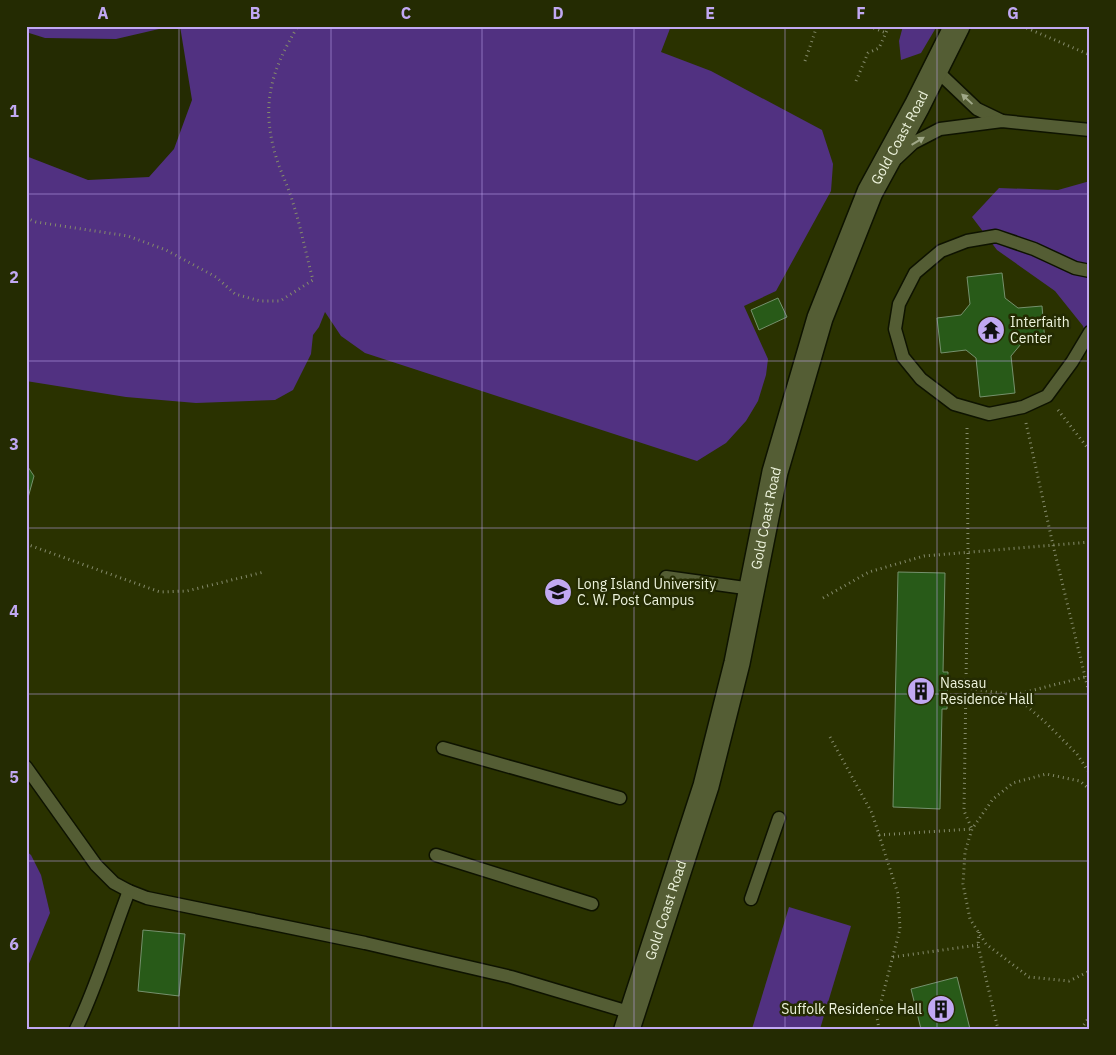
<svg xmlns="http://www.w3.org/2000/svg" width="1116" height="1055" font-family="'IBM Plex Sans',sans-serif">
<rect width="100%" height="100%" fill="#242b02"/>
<!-- built -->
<path fill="#2a3200" d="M276,26H1090V1029H26V971L50,913L26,902V206L176,281Z"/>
<!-- green -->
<g fill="#513181">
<path d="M26,26H172L116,39L45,38L26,32Z"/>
<path d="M180,26H671L661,52L711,71L822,130L833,164L831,191L776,291L744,306L768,359L766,375L758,401L746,421L726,443L697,461L365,353L341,336L325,312L319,327L313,335L311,354L293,390L275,400L196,403L126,397L26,381V156L88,180L149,177L174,149L192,100Z"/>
<path d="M903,26H937L921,53L901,60L899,41Z"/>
<path d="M1090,181V344L1083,326L1055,291L997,250L972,217L999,188L1058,190Z"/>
<path d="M26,851L31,855L41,875L50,913L26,971Z"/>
<path d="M789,907L851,926L820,1029H752Z"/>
</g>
<!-- building -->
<g fill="#285a18" stroke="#75916d">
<path d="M1002,273L1005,298L1018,308L1042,306L1045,342L1021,344L1011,356L1015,393L980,397L976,358L966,350L941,353L937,318L961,315L970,304L967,277Z"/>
<path d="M778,298L787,317L759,330L751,310Z"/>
<path d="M26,464L34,476L26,505Z"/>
<path d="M898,572L945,573L943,672H948L947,709H942L940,809L893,807Z"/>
<path d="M143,930L185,934L179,996L138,991Z"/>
<path d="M957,977L970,1029H921L911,989Z"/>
</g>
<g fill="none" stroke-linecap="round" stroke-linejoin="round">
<!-- lane casing -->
<g stroke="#0e1300" stroke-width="15">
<g id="lane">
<path d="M936,70L977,109L1002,121"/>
<path d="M897,158L913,143L940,129L1002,121L1090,130"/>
<path d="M1090,271L1075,268L1034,249L996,236L967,241L941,251L915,273L899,304L895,329L903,357L921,379L954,404L989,414L1023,407L1047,396L1072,362L1090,332"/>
<path d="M666,577L752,589"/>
<path d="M443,748L620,798"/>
<path d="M26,767L96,865L114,883L129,891L147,898L365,943L511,977L632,1013"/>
<path d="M436,855L592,904"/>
<path d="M751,899L779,818"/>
<path d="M76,1029C98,984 111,937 129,891"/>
</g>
</g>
<!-- street casing -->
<g stroke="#0e1300" stroke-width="28">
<g id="street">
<path id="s1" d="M627,1029L706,786L737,663L775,472L820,318L870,192L917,106L957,26"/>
</g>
</g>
<!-- path -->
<g stroke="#858b6b" stroke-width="3" stroke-dasharray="1 4" stroke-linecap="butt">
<path d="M869,26L886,33"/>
<path d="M1022,26L1090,55"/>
<path d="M805,61L817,26"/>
<path d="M856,81L868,53L879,48L889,26"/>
<path d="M26,218L36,222L128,236L166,250L216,277L235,294L260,301H280L313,280C306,254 301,228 293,203C289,189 283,177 278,163C260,109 269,74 298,26"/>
<path d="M1058,410L1090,451"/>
<path d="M1026,423L1053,545L1090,697"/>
<path d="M26,544L160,592L187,591L264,572"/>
<path d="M823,598L869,572L924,556L1090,542"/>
<path d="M966,688L1014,695L1085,677"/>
<path d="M1015,696L1044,721L1077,754L1090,774"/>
<path d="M830,737L872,813L898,894L900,929L877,1017L879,1029"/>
<path d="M1090,790L1080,781L1046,774L1013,783L993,799L972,829L965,852L963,884L970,919L986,944L1029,977L1069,981L1090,971"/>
<path d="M879,835L972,829L964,811L968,552L967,426"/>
<path d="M979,932L978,945L998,1029"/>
<path d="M893,957L978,945"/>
<path d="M1081,1029L1090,1016"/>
</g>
<!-- lane -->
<use href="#lane" stroke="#545d34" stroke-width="12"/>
<!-- street -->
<use href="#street" stroke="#545d34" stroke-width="25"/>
</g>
<!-- one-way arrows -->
<defs><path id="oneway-solid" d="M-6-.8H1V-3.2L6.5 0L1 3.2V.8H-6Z" transform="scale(1.25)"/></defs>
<g fill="#a0a888">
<use href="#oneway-solid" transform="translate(967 99) rotate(-137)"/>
<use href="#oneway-solid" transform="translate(918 141) rotate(-31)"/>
</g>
<!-- grid -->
<path fill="none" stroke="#c1a8f3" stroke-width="1" stroke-opacity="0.55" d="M179,26V1029M331,26V1029M482,26V1029M634,26V1029M785,26V1029M937,26V1029M26,194H1090M26,361H1090M26,528H1090M26,694H1090M26,861H1090"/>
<!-- icons -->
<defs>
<g id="temple-disc" transform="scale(1.4375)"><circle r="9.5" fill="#c1a8f3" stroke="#242b02"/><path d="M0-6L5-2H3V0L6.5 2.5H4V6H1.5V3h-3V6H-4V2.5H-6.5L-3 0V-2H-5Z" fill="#111"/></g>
<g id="university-disc" transform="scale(1.4375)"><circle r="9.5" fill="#c1a8f3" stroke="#242b02"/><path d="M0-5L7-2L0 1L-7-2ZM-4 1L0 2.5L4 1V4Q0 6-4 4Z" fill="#111"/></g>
<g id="building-disc" transform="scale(1.4375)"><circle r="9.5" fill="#c1a8f3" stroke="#242b02"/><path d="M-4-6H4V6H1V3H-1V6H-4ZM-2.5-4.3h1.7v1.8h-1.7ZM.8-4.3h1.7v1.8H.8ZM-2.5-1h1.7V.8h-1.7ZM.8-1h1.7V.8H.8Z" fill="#111"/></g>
</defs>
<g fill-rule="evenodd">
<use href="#temple-disc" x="991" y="330"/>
<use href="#university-disc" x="558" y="592"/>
<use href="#building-disc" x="921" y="691"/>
<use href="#building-disc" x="941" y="1009"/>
</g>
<g text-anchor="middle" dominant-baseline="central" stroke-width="5" stroke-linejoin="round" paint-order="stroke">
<!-- street labels -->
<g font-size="14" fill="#edf3dc" stroke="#242b02">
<text stroke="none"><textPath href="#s1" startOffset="935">Gold Coast Road</textPath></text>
<text stroke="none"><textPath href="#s1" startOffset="530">Gold Coast Road</textPath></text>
<text stroke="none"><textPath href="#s1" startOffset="125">Gold Coast Road</textPath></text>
</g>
<!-- poi labels -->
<g font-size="14" fill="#edf3dc" stroke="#242b02" text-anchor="start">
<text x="1010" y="322">Interfaith<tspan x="1010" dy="16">Center</tspan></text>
<text x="577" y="584">Long Island University<tspan x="577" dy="16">C. W. Post Campus</tspan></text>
<text x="940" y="683">Nassau<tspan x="940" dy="16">Residence Hall</tspan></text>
<text x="922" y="1009" text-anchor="end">Suffolk Residence Hall</text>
</g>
</g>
<!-- border -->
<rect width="1116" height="1055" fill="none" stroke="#242b02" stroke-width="55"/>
<rect x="28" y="28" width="1060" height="1000" fill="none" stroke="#c1a8f3" stroke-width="2"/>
<g font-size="16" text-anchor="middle" font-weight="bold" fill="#c1a8f3">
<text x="103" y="19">A</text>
<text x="255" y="19">B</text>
<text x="406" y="19">C</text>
<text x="558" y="19">D</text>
<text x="710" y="19">E</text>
<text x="861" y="19">F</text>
<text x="1013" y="19">G</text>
<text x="14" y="117">1</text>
<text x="14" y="283">2</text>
<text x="14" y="450">3</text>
<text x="14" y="617">4</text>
<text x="14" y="783">5</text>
<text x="14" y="950">6</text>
</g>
</svg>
